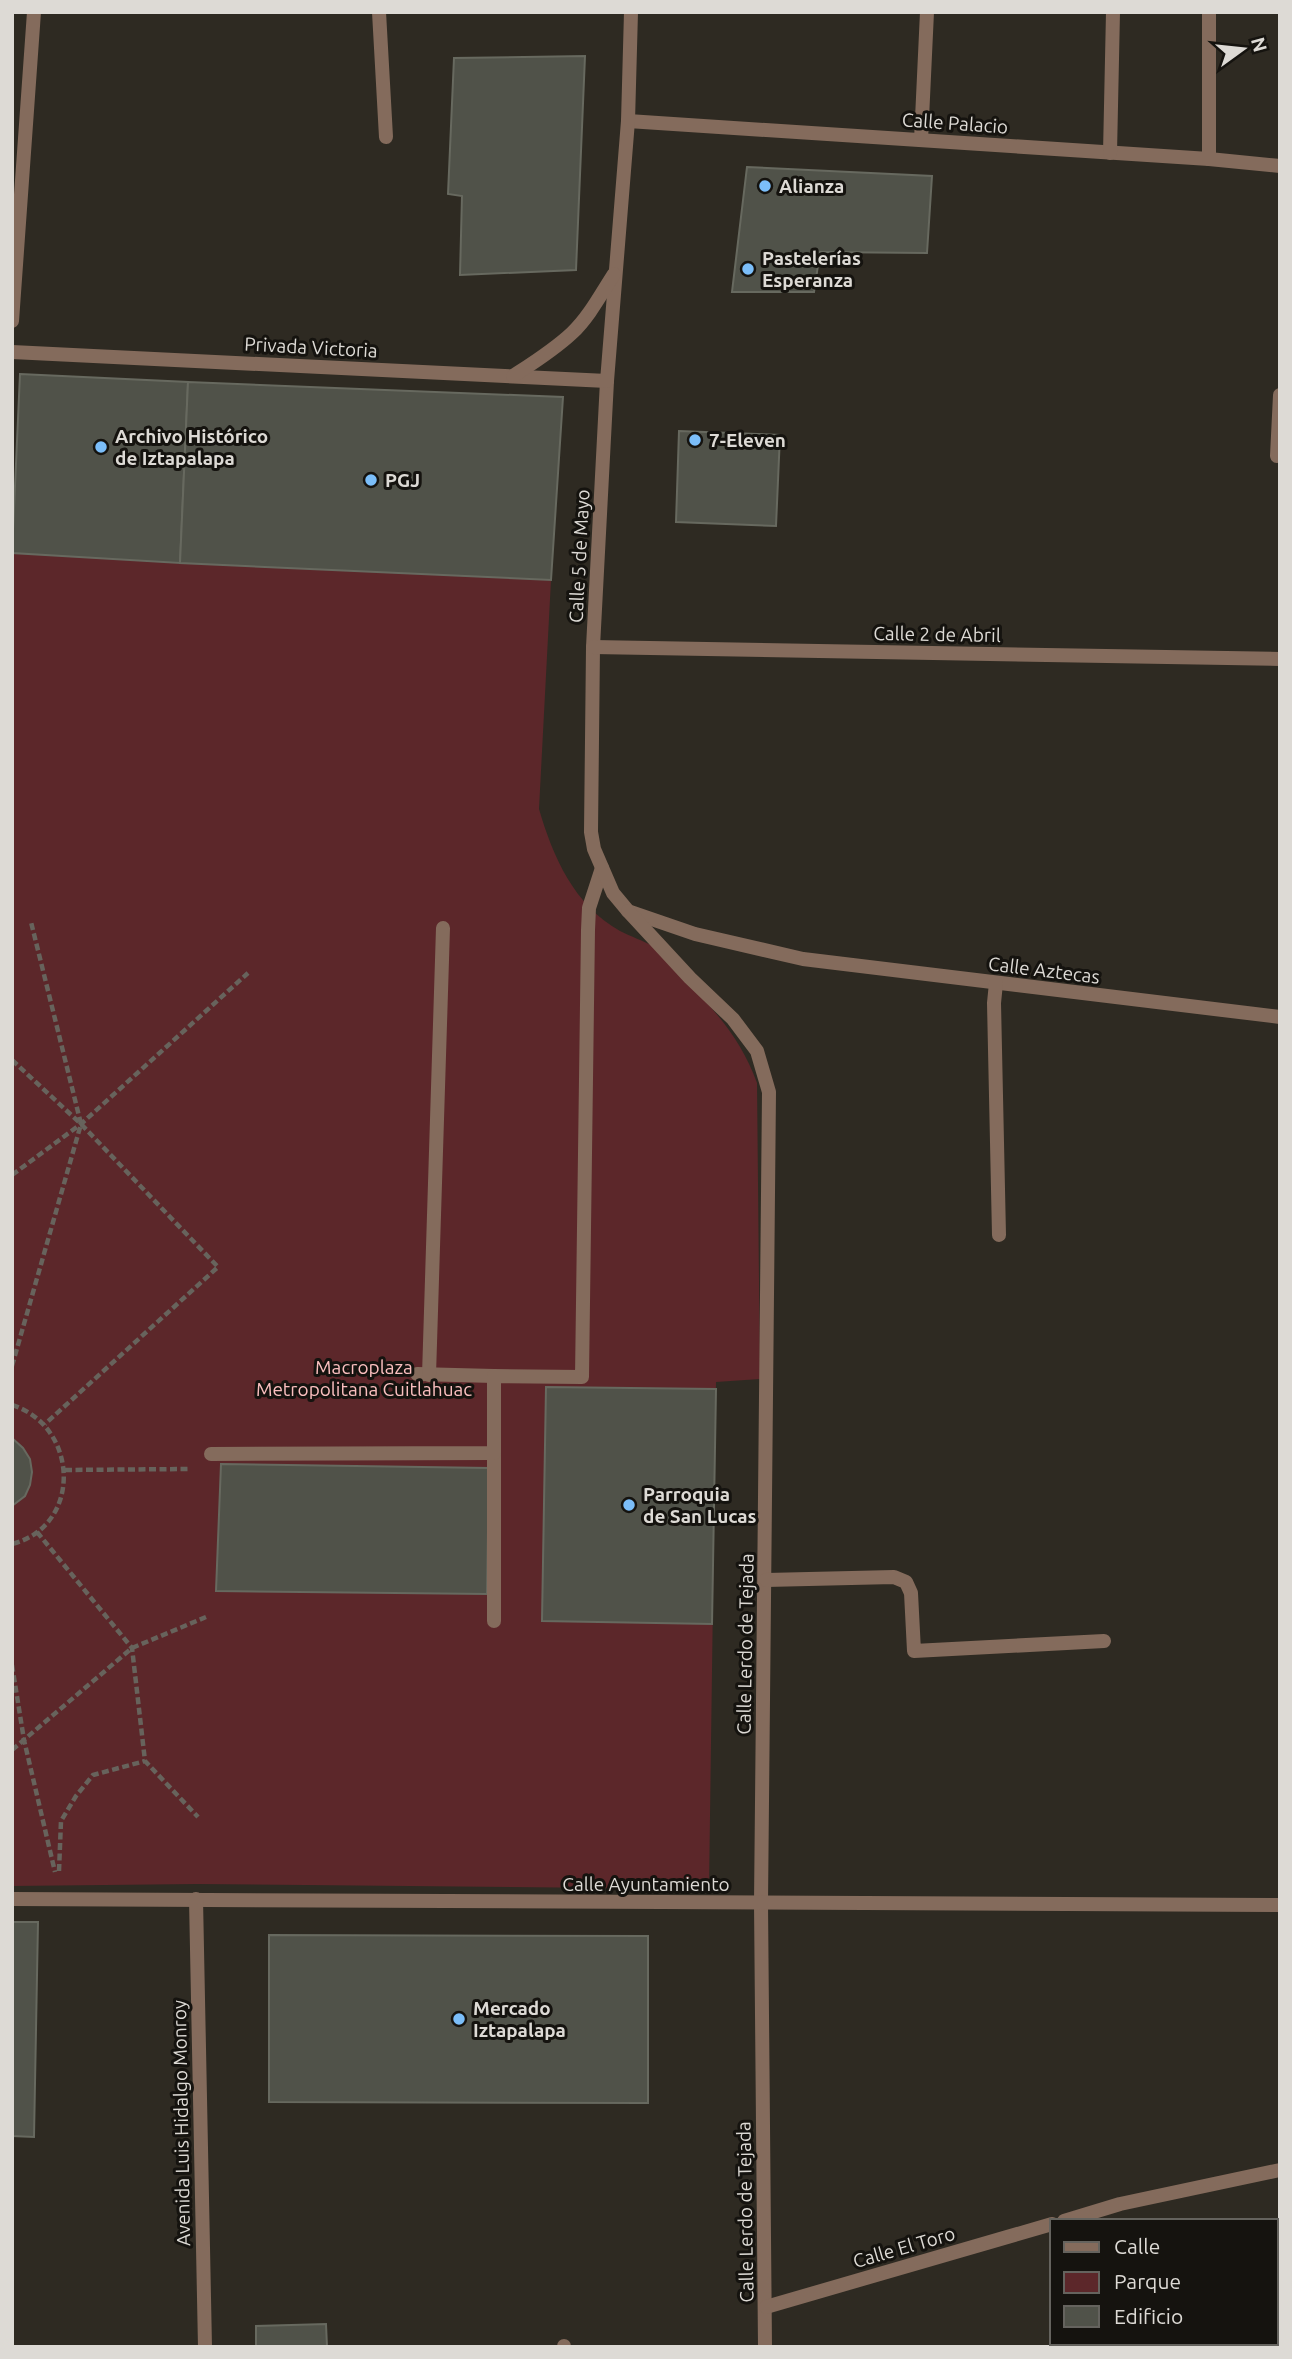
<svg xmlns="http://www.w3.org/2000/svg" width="1292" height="2359" font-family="Ubuntu,sans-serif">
<rect width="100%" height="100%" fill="#2e2a22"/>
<!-- green -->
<path fill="#5c272a" d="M12,553L551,580L539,809C553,857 574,905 620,931C631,937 643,940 654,947C664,954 672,966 680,974C713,1009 740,1036 757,1083L760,1379L716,1382L709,1889L197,1884L12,1886Z"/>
<!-- building -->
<g fill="#505249" stroke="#67695f" stroke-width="2">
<path d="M585,56L576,270L460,275L462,196L448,194L454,58Z"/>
<path d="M747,167L932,176L927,253L820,252L814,292H732Z"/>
<path d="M20,374L188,382L180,563L12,553Z"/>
<path d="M188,382L563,397L551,580L180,563Z"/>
<path d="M679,431L780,435L776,526L676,522Z"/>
<path d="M546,1387L716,1389L712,1624L542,1621Z"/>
<path d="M12,1438L23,1448L30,1459L32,1472L30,1485L25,1496L12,1506Z"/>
<path d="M221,1464L489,1468L487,1594L216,1591Z"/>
<path d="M12,1922H38L34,2137L12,2136Z"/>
<path d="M269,1935L648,1936V2103L269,2102Z"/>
<path d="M326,2324L327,2347H256V2326Z"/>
</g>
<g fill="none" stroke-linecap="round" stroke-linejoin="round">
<!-- path -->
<g stroke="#67635c" stroke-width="4.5" stroke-dasharray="7 3.5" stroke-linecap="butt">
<path d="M12,1060L81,1124L218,1267L45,1424"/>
<path d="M12,1175L81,1124L248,973"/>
<path d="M12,1366L81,1124L31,922"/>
<path d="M12,1405C79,1426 83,1526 12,1544"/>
<path d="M65,1470L190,1469"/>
<path d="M37,1532L132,1648L145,1761L198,1817"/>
<path d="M12,1665L24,1740L55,1872"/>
<path d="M12,1750L132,1648L206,1617"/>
<path d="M59,1871L61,1821L76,1796L93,1775L145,1761"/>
</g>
<!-- service -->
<g stroke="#846b5c" stroke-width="14">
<path d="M379,12L386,137"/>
<path d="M921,140L927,12"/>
</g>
<!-- pedestrian -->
<g stroke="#846b5c" stroke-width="14">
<path d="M417,1374L494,1376"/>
<path d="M429,1375L443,928"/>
<path d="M494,1453V1621"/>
<path d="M211,1454L494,1453V1376L582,1377L588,930L589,908L602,868"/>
</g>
<!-- minor -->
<g stroke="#846b5c" stroke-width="14">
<path d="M628,121L1209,159L1280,166"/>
<path d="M1110,153L1113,12"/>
<path d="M1209,159V12"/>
<path d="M12,321L34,12"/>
<path d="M607,381L593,647L591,832L594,849L613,893L628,911L695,934L803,959L1280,1017"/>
<path d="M1277,456L1280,395"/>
<path d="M593,647L1280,659"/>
<path d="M628,911L690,978L733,1019L757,1051L769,1092L761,1903L765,2347"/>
<path d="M996,983L994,1003L999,1235"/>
<path d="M766,1580L894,1577L906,1582L911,1593L914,1651L1104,1641"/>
<path d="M12,1899L1280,1905"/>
<path d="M196,1899L205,2347"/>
<path d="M1064,2221L1120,2204L1280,2170"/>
<path d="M766,2307L1052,2224"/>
<path d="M1134,2343V2347"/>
<path d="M564,2347V2346"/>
</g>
<!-- tertiary -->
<g stroke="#846b5c" stroke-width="14">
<path d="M12,352L607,381L628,121L631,12"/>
<path d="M513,376C533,363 554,350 572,333C589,317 601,294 614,274"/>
</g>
</g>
<!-- markers -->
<g fill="#7bbef9" stroke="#15130f" stroke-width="2.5">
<circle cx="765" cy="186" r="7"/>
<circle cx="748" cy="269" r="7"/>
<circle cx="695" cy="440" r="7"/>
<circle cx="101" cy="447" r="7"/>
<circle cx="371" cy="480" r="7"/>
<circle cx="629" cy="1505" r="7"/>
<circle cx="459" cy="2019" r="7"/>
</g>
<g text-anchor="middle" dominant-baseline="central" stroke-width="6" stroke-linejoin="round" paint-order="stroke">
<!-- street labels -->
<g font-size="19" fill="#dddad5" stroke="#15130f">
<text transform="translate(955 123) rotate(4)">Calle Palacio</text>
<text transform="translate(311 347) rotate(3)">Privada Victoria</text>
<text transform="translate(579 556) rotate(-87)">Calle 5 de Mayo</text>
<text transform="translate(937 634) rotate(1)">Calle 2 de Abril</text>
<text transform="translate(1044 970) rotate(7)">Calle Aztecas</text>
<text transform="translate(745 1644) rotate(-89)">Calle Lerdo de Tejada</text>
<text x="646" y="1884">Calle Ayuntamiento</text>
<text transform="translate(181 2123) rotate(-91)">Avenida Luis Hidalgo Monroy</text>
<text transform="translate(745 2212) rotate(-91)">Calle Lerdo de Tejada</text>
<text transform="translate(904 2247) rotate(-16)">Calle El Toro</text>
</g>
<!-- poi labels -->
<g font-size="19" font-weight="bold" fill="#dddad5" stroke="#15130f" text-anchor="start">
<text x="779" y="186">Alianza</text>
<text x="762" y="258">Pastelerías<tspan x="762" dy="22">Esperanza</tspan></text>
<text x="115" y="436">Archivo Histórico<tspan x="115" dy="22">de Iztapalapa</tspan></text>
<text x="709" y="440">7-Eleven</text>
<text x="385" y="480">PGJ</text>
<text x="643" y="1494">Parroquia<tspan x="643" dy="22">de San Lucas</tspan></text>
<text x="473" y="2008">Mercado<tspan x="473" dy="22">Iztapalapa</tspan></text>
</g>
<!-- park labels -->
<g font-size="19" fill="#fbbfbf" stroke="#15130f">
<text x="364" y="1367">Macroplaza<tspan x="364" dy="22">Metropolitana Cuitlahuac</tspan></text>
</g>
</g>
<!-- border -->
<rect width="1292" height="2359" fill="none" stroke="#dddad5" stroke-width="28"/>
<!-- legend -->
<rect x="1050" y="2219" width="228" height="126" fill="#15130f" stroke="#65635e" stroke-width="2"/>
<rect x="1064" y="2242" width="35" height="10" fill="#846b5c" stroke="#65635e" stroke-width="2"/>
<text x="1114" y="2254" font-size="21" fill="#dddad5">Calle</text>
<rect x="1064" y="2272" width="35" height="21" fill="#5c272a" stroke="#65635e" stroke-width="2"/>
<text x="1114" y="2289" font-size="21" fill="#dddad5">Parque</text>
<rect x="1064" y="2306" width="35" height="21" fill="#505249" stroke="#65635e" stroke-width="2"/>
<text x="1114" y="2324" font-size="21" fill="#dddad5">Edificio</text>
<!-- north arrow -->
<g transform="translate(1243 49) rotate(75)" stroke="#15130f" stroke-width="5" paint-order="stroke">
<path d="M0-5L12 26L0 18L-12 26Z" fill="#dddad5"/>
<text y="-10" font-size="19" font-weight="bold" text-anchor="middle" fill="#dddad5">N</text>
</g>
</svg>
